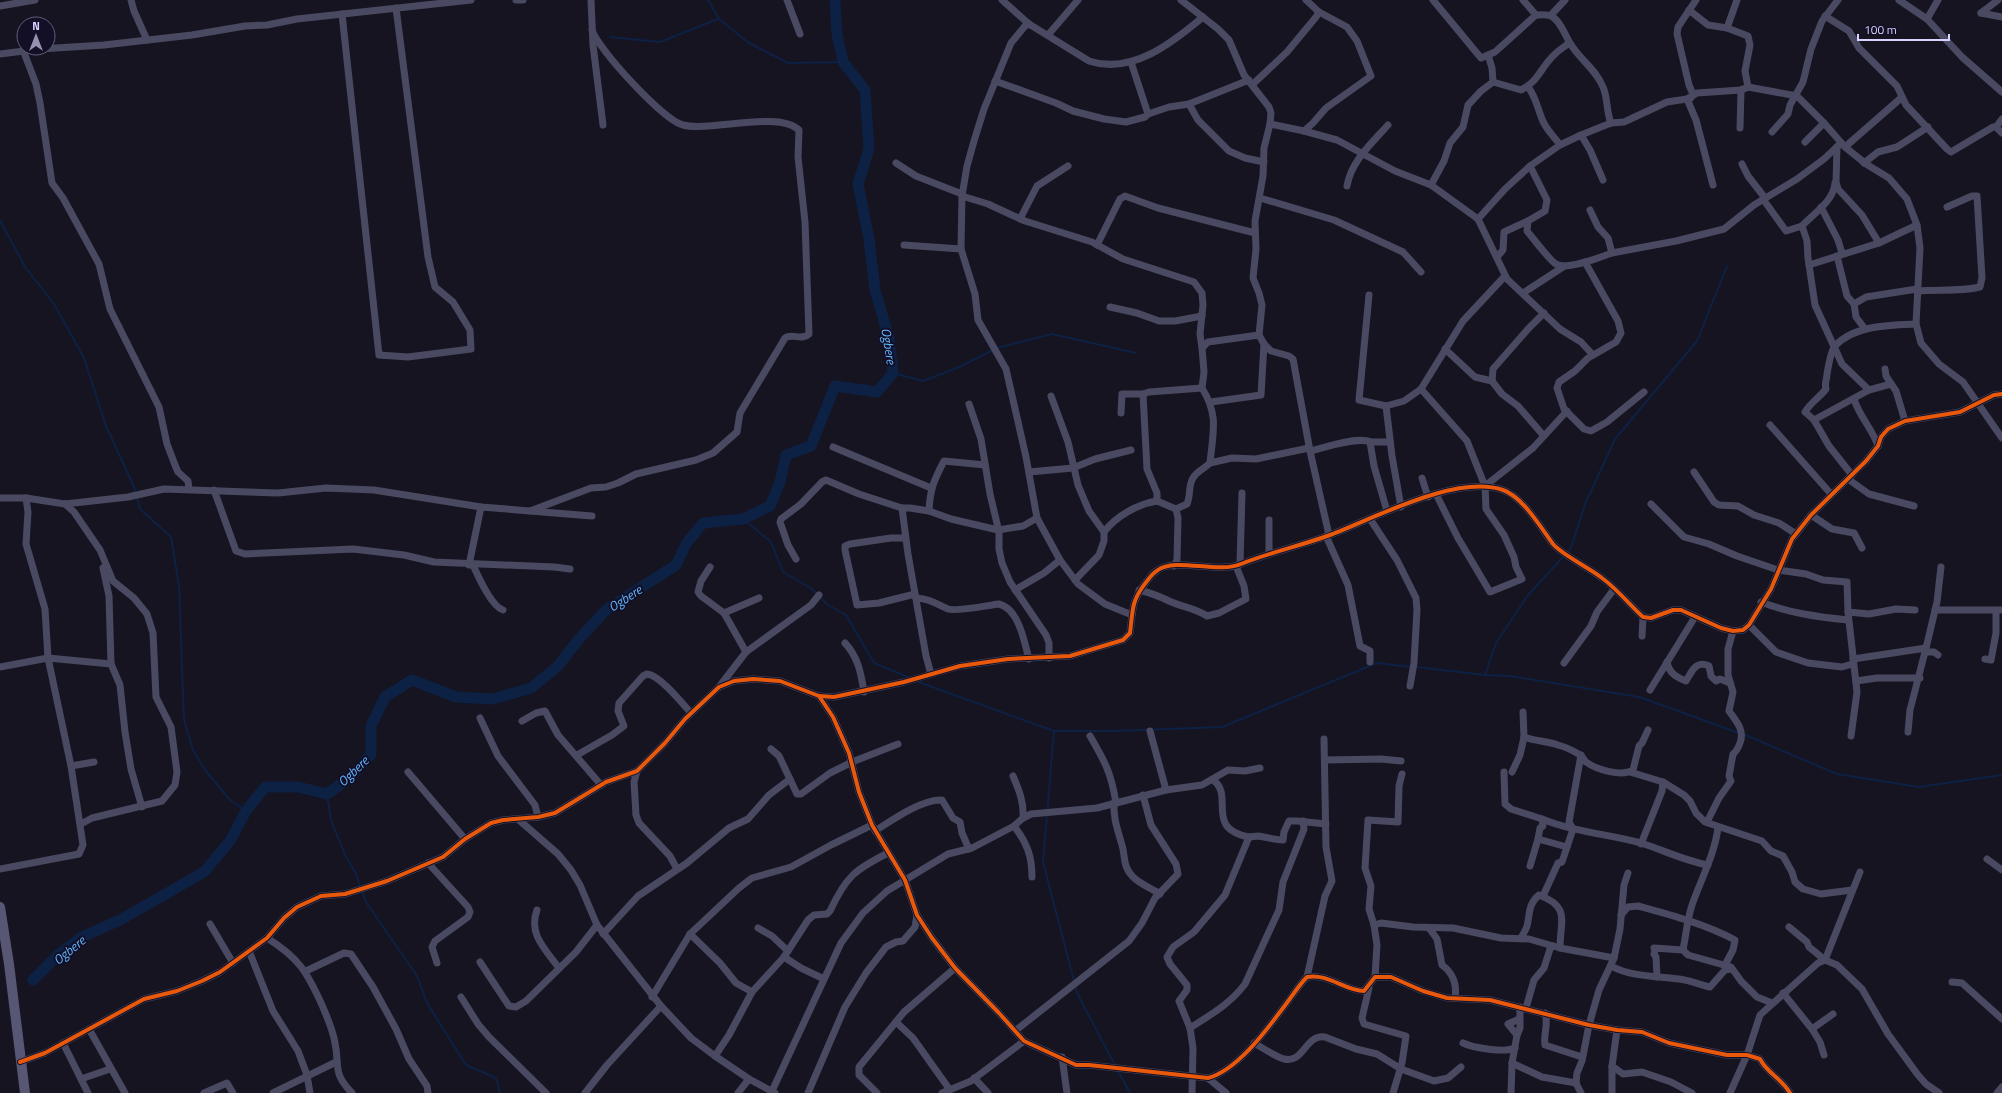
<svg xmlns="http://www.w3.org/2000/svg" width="2002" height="1093" font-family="'Titillium Web',sans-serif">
<rect width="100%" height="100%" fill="#161421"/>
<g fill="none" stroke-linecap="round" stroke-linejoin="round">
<!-- stream -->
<g stroke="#0d2144" stroke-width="2">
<path d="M708,0L719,19L749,43L788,63L843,62"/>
<path d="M610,37L660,42L718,19"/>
<path d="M0,220L25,267L54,304L84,358L106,426L134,487L140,509L171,537L179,586L184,720L193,750L205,770L230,800L246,811"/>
<path d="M997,348L1052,334L1136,353"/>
<path d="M893,373L923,381L957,368L993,350"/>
<path d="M743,519L771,542L783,572L812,589L828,605L846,615L874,663L910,678"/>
<path d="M1567,553L1571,548L1585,504L1615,439L1697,341L1727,266"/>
<path d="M1416,667L1485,675L1510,676L1639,697L1739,733"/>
<path d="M1485,675L1496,643L1528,595L1564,556"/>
<path d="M916,681L1054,731H1115L1222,727L1377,663L1411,667"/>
<path d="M1054,731L1043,862L1074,981"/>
<path d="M1743,734L1837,774L1919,787L2002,775"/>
<path d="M327,794L331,820L345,855L355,872L366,902L417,976L427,1003L466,1065L496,1078L500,1093"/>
<path d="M1075,986L1078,995L1115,1065"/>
<path d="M1117,1069L1130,1093"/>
</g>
<!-- river -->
<path stroke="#0d2144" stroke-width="11" d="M33,980L57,956L82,937L122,919L204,872L230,841L246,811L265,787H298L327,794L351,777L371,754V726L385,697L412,680L456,697L493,699L531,688L557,667L579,639L606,610L676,565L686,544L703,523L743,519L770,506L780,482L786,455L811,446L835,386L877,392L893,373L889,338L875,290L869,239L858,184L869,149L865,90L843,62L837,34L835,0"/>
<!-- street -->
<g stroke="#4a4962" stroke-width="7">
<path d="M131,0L134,11L147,40"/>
<path d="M516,0H523"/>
<path d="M591,0L593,45L603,125"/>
<path d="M787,0L800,34"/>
<path d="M1002,0L1029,24L1089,61C1132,75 1172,43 1203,17"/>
<path d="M1181,0L1218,29L1229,40L1244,75L1269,107L1271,113L1270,124L1264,148L1263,176L1255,221L1256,249L1253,278L1259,293L1262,305L1259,335L1264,344L1271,351L1289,356L1293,359L1310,451L1329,535"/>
<path d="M1433,0L1481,58L1495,52L1536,15"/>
<path d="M1523,0L1536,15C1540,15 1547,14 1551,16C1560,20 1565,35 1570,43C1579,59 1596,69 1603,87C1608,98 1606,111 1611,123"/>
<path d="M1899,0L1927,19L1962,57L2002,92"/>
<path d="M0,6L35,0"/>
<path d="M1689,10L1708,25L1727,28L1748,36L1750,45L1745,71L1748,87"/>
<path d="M1981,13L1998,0"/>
<path d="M1981,13L2002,17"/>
<path d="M342,14L379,355L408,357L471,349L470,330L453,302L435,287L428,257L396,8"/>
<path d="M1551,15L1565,0"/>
<path d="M1825,16L1849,31L1859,48L1897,86L1906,105L1947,149L1951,152L1993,127H1996L2002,133"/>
<path d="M1927,19L1938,0"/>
<path d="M1029,24L1025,26L1011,43L984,109L974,141L967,166L962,196L961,249L975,294L978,320L1006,369L1026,457L1037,518L1060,560L1078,584L1105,604L1132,615"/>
<path d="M1727,28L1737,0"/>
<path d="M1048,35L1078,0"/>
<path d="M23,50L36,84L40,103L52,183L63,198L99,264L110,309L159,407L167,444L175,465L178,472L188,481L189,489"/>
<path d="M0,54L40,49L104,45L192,35L245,26L267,25L297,19L471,0"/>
<path d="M1488,55L1492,68L1493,82L1521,90C1539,81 1541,67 1554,55C1559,50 1564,47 1569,43"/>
<path d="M1131,62L1148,114"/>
<path d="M995,81L1056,103L1073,111L1104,119L1126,122L1145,117L1148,114L1169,107L1189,104L1249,80"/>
<path d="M1253,84L1287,52L1316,17L1319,12L1306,0"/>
<path d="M1528,87C1536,97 1537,107 1542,119C1546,130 1554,136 1560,145"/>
<path d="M1691,98L1693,94L1689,85L1677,34L1678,27L1696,0"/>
<path d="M1687,99L1696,120L1713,185"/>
<path d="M1189,104L1198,120L1229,151L1245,158L1264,162"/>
<path d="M1270,124L1304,131L1313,123L1326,108L1371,76L1357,41L1347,27L1319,12"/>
<path d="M1996,127L2002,119"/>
<path d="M1740,128L1741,90"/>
<path d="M1304,131L1337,140L1395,171L1431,185L1478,219L1505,189L1530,166"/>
<path d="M1772,132L1788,114L1790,105L1803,82L1811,49L1822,21L1838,0"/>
<path d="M1581,135L1590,150L1603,180"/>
<path d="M1805,142L1824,123"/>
<path d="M1837,147L1836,182L1838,189L1862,215L1879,243"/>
<path d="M1845,147L1901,98"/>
<path d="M896,163L916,176L962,194"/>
<path d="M1864,163L1878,152L1897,147L1928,127"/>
<path d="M1742,164L1748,176L1765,198"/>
<path d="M1431,185L1444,161L1450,143L1463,127L1468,105L1481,91L1493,82"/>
<path d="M1347,186C1351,161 1372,143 1388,125"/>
<path d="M962,196L988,204L1025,221L1092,242L1123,259L1194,282L1202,293L1203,305L1200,334L1202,348"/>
<path d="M1260,198L1334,220L1403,252L1421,272"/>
<path d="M1763,199L1786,231L1802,226L1807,241L1808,258L1815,305L1842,364L1869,390L1814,420"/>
<path d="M1821,207L1838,240L1842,253"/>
<path d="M1590,210L1598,227L1608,238L1612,253C1600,257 1567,271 1556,264C1550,261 1533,238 1527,231L1528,221L1545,211L1547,200L1530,166L1560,145L1581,135L1611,123L1624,122L1667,102L1687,99L1697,93L1741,90L1748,87L1797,96L1824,123L1845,147L1866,164L1889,178L1907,199L1917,225L1920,248L1916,324L1921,343L1939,364L1963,382L2002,438"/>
<path d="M1020,219L1037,186L1068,166"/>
<path d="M1478,219L1507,279L1560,329L1581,342L1593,355"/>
<path d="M1802,226C1813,214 1834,201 1835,183"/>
<path d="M904,245L961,249"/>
<path d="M1097,245L1120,199L1125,196L1158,208L1255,233"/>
<path d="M1612,253L1676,241L1724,229L1754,205L1797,179L1824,159L1841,143"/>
<path d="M1837,256L1847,296L1854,304L1856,317L1865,329"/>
<path d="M1497,257L1503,250L1504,232L1528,221"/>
<path d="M1585,262L1618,321L1621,333L1616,342L1588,358L1575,371L1559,382L1557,388L1564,409L1584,429L1591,431L1607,422L1644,392"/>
<path d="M1809,265L1879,243L1917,225"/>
<path d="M1917,291C1938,289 1959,292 1980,287L1982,278L1977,196H1972L1947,207"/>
<path d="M1523,293L1563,267"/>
<path d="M1369,295L1359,400L1386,406L1404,401L1421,389L1463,321L1505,276"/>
<path d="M1854,304L1866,297L1917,289"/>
<path d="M1110,307L1137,313L1159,321H1175L1202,316"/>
<path d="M1445,349L1475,377L1492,381L1502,394L1518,406L1543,435"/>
<path d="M1885,369L1886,376L1896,391L1905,421"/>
<path d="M1492,381L1493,369L1528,329L1544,313"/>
<path d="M1421,389L1467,441L1485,486L1486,509L1504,535L1514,557L1516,567L1522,579L1490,592L1458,538L1436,494"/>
<path d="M1869,390L1891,384"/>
<path d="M1051,396L1068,442L1078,485L1089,511L1104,532V541L1099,555L1075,580"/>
<path d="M1854,399C1859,416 1872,428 1878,446"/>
<path d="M1211,402L1261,395L1264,344"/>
<path d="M969,404L981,439L990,494L999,532V549L1002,563L1010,582L1046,635L1049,643V658"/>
<path d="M1386,406L1392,456L1401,507"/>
<path d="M1121,413L1122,394H1143"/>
<path d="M1770,425L1831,494"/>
<path d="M1370,442H1390"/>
<path d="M833,447L931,488"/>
<path d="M1310,451C1323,448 1358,436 1370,442L1374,466L1387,511"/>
<path d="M1210,463L1232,458L1256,459L1309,448"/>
<path d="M1029,472L1073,468L1095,459L1131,450"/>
<path d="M1694,472L1714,502L1719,505L1738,506L1754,515L1779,523L1796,534"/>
<path d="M1852,475L1829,446L1814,420L1805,412C1811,402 1819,398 1826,389C1824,383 1827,380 1827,374C1828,368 1831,350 1835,346C1854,325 1891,325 1916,324"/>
<path d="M1422,478L1428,497"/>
<path d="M1848,479L1869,494L1914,506"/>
<path d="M1485,486L1533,448L1567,411"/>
<path d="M214,490L236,551L245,554L353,549L404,555L434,562L554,567L570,569"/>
<path d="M0,498H26L65,504L128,497L164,489L278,493L326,488L374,490L481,507L592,516"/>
<path d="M26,498L28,512L26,544L45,609L48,658L71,766"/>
<path d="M1157,501L1176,509L1178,518L1177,560L1174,566"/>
<path d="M65,504L74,512L100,550L113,581L134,598L147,614L153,633L156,697L171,727L177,772L175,785L162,801L92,818L81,824"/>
<path d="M1651,504L1684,537L1709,544L1737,556L1778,570L1806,574L1823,580L1847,582L1848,612L1869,614L1896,609L1915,610"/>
<path d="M902,508L908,554L926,656L931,674"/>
<path d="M1176,509L1187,504C1191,495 1188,486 1193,478C1197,471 1204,469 1210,463C1213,432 1219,415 1202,388L1204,372L1202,348L1208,342L1259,335"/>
<path d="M530,511L591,488L606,487L618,483L636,474L696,460L713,453L737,432L740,413L785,338C792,333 802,341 809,334L805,222L798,157L799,130C779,110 711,132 683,125C664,121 598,49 592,30"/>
<path d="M929,511C930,489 934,480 944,461L985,465"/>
<path d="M1811,515L1832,529L1854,533L1862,548"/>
<path d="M1370,519L1397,560L1416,598L1417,610L1414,663L1410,686"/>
<path d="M1269,520V552"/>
<path d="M1104,532C1116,516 1138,504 1157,501V493L1147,469L1143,394L1149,392L1202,388"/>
<path d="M1326,536L1348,585L1360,646L1370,651V662"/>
<path d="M905,538H891L850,544L845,546V550L857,605L879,603L915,594"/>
<path d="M796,559L788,545L780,522L781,519L801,504L822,482L826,480L859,494L902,508H910L929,511L951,519L998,530L1023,526L1037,518"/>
<path d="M1240,564L1242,493"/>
<path d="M469,565L481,507"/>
<path d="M473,565C478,576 491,606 503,610"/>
<path d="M710,567L701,581L698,592L701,596L724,613L746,652"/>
<path d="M103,568L109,596L111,664"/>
<path d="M1015,590L1044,573L1060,560"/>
<path d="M1139,590C1151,593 1159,596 1169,601C1182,607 1195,608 1207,616L1219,613L1246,599L1244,586L1236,566"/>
<path d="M916,598C931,599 936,604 948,609C956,612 989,605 999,604C1019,609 1024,641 1029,659"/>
<path d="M1761,602C1789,613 1818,617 1848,620"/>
<path d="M1935,610H2002"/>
<path d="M1848,612L1857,692L1851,736"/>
<path d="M724,613L759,598"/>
<path d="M1749,625L1776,652L1808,663L1842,667L1852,664"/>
<path d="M1642,636L1643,617"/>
<path d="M845,643C858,657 861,673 864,692"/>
<path d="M1926,648L1937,602L1941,567"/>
<path d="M1925,652H1934L1938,655"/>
<path d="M1853,659L1926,648L1910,710L1908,732"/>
<path d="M1985,659L1991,660L1996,633V611"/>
<path d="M1667,662C1669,673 1676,677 1686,681C1692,671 1696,660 1709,666L1711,676L1716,681L1720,679L1730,683"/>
<path d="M1564,663L1591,626L1597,612L1614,589"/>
<path d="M0,667L48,658L111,664L120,685L125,732L131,769L142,807"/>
<path d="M1856,681L1877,678H1920"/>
<path d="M719,687L746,652L811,605L819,595"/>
<path d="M1650,690L1695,617"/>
<path d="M819,696L833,717L849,753L859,792L872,825L905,880L917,915L932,938L955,968L999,1013L1024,1041L1076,1065H1089L1208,1078C1238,1070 1268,1028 1286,1004C1293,995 1299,985 1307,977C1328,973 1345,991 1364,991L1375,977H1391L1423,991L1447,998L1490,1000L1589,1025L1617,1030L1642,1032L1669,1043L1727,1055H1747L1760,1059C1767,1073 1781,1078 1790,1093"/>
<path d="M480,718L498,756L535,805L538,817"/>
<path d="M522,721L536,713L545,711L558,735L601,785"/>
<path d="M1150,731L1166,790"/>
<path d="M1090,736C1105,762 1111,772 1116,803"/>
<path d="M1524,737C1535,741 1546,741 1558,745C1565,747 1574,751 1580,755C1583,757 1584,760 1586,762C1597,770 1622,777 1633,770L1639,746L1642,743L1648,730"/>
<path d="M771,749L779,756L797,794H801L830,773L852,762L898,744"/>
<path d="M577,755L612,735L624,726L618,711L619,703L643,676L647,674C660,675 682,703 691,713"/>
<path d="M1325,760L1381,759L1401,761"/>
<path d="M637,771L634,782L636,815L639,823L670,856L677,869"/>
<path d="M408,772L465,839"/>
<path d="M1504,772L1505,804L1511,809L1542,819L1543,826L1540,828L1538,839L1567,847"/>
<path d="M1512,772L1520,755L1524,737L1523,712"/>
<path d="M1630,772L1663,782L1684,795L1690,801L1696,813L1705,822L1762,841L1771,851L1783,856L1792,872L1795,882L1803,889L1821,894L1852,890"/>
<path d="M1013,776C1019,790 1024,802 1023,818"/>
<path d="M1213,780C1235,795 1204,829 1249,837C1252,837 1255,836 1258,836C1267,837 1274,840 1283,840L1284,832L1289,821H1297L1326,824"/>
<path d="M1114,803C1113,820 1119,833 1123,849C1125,860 1124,868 1133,877C1140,884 1151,888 1160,894"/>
<path d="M1542,819C1574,832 1608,834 1641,843C1663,850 1685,861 1708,865"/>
<path d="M519,820L558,854L571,870L580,885L597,925L661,1006L691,1038L715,1056L749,1079L775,1093"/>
<path d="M1707,822L1719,798L1731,781L1729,776L1733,754C1737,751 1738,748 1740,743C1745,730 1736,721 1729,711L1733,692L1728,675V649L1733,631"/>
<path d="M1014,826C1027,843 1032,856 1032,877"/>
<path d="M875,831C892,820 922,799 942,800L953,818L960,822L962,833L969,849"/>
<path d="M1641,844L1662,791L1663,782"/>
<path d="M1987,859L2002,870"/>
<path d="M428,863L468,907L470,912L468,917L435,941L432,947L437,963"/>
<path d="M1530,866L1538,839"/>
<path d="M0,869L79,854L83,845L71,766L94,762"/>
<path d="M1543,896L1558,863L1562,862L1573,829L1569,822L1581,755"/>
<path d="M537,910C528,934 545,949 559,968"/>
<path d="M1621,915L1628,907L1638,906C1671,915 1705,924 1735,940L1733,950L1725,965"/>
<path d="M210,924L233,963"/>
<path d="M1374,925L1381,923L1413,927L1453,928L1501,938L1529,939L1560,948"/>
<path d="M1789,927L1807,942L1809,947L1825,960L1837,965L1862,989L1888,1034L1918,1075L1926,1084L1939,1093"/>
<path d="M758,928L772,936L788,951"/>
<path d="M1429,928L1437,939L1442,965C1453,973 1457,985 1455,998"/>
<path d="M603,934L638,896L687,863L729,828L748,819L769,795L790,779"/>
<path d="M690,934L720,963L736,983L752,992"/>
<path d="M267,938C299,958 307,972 322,1005C327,1017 333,1030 335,1043C340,1067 332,1072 352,1093"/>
<path d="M1521,938C1523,934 1526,930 1527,926C1530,914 1528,904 1539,895C1571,907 1560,921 1560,948L1614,958"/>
<path d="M1683,950C1686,935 1687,920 1692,905C1701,879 1715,854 1718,827"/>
<path d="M249,951L273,1011L298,1051L307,1075L310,1093"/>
<path d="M784,957L801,968L824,979"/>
<path d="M480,962L509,1006L516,1007L526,1001L576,952L597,925"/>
<path d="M1611,966C1631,977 1657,976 1679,979C1689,980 1700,985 1710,987L1725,970L1731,969"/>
<path d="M306,971L344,953L351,954L373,987L396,1029L409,1059L427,1086L428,1093"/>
<path d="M1307,977L1325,896L1332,881L1326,847L1324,739"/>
<path d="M1375,977L1377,945L1374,925L1369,909L1371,886L1365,868L1368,820L1398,822L1399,786L1402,774"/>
<path d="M1657,977L1656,957L1654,954L1655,950L1654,948L1683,950L1688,955L1731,967L1741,981L1757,997L1772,1003"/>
<path d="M1952,982L1962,983L2002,1019"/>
<path d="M1369,988L1362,1018L1364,1024L1406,1036L1402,1063L1393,1093"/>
<path d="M1783,993L1812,1029L1833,1014"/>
<path d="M461,997L478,1024L489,1037L546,1093"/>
<path d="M652,997L690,934L739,888L752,878L791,867L831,845L872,825"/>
<path d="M1526,1008L1534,980L1544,968L1550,949L1553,946"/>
<path d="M1545,1013C1549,1025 1543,1034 1545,1045L1582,1057"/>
<path d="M896,1022L913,1038L950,1090"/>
<path d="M1190,1028C1210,1015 1230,1004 1245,984L1279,910L1283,882L1304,829L1303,821"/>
<path d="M89,1029L125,1093"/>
<path d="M1812,1029L1820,1042L1824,1055"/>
<path d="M1015,1031L1129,941L1142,923L1155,898L1178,874L1176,864L1151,825L1143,795"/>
<path d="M1517,1035L1508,1024L1519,1019"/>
<path d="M63,1043L88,1093"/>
<path d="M1254,1043C1263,1048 1274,1056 1284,1059C1304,1064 1305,1034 1325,1037L1356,1049L1377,1054L1401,1069L1434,1081L1448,1078L1461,1067"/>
<path d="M1463,1043C1473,1048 1505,1053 1515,1048"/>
<path d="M715,1056L729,1035L752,992L784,957L808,920L814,915L827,914L830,911C846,877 854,870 888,853"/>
<path d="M1062,1057L1067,1093"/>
<path d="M20,1062L45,1053L144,999L177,991L202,981L220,972L267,938L284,918L297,907L321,896L345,894L387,881L443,857L465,839L491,823L503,820L538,817L555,813L606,782L637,771L665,743L685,719L719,687L734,681L753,679L780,681L819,696L834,697L904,682L960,666L1008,659L1070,656L1123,640L1130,633C1133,609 1131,601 1147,581C1150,577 1154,572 1158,570C1175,557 1218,574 1241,564C1271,552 1300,546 1330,535C1375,518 1456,474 1503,490C1523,497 1541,528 1553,544C1562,555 1590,568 1602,578C1617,589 1629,604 1643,617L1651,618L1673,610H1681L1721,628L1733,631L1743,630L1749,625L1771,589L1792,539L1811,515L1866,461L1878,446L1881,437L1888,429L1905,421L1960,412L1994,395L2002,394"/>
<path d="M1512,1063L1542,1077L1576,1083"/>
<path d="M1612,1066L1623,1074L1642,1072L1671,1082L1692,1093"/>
<path d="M974,1078L988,1093"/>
<path d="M1208,1078L1226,1093"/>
<path d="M81,1079L110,1069"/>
<path d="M772,1091L841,943L863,913L887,891L948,854L972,848L1014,826L1023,818L1031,814L1097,808L1166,790L1202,785L1228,770L1245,771L1260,768"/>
<path d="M204,1093L227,1083L233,1093"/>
<path d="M273,1093L336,1062"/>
<path d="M585,1093L607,1065L661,1006"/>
<path d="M738,1093L749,1079"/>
<path d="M808,1093L845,1007L866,973L886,947L896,942L903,941L915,927L917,915"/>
<path d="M877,1093L859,1075V1067L904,1012L955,968"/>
<path d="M942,1093L971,1081L1024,1041"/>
<path d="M1192,1093L1193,1048L1190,1028L1179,1001L1187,990V985L1170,964L1167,957L1173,947L1194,932L1225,895L1249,837"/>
<path d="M1511,1093L1512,1063L1517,1035L1520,1028V1007"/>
<path d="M1581,1093L1576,1083L1577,1073L1582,1061L1589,1025L1599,990L1614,958L1620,929L1624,885L1628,873"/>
<path d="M1612,1093V1066L1617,1030"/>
<path d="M1730,1093L1747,1055L1760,1015L1818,963L1825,960L1860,872"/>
<path d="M1997,1093L2002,1087"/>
</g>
<!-- secondary -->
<path stroke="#575674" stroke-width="10" d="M0,907L9,964L25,1093"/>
<!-- cycleway casing -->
<g stroke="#130f26" stroke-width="6">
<g id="cycleway">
<path d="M819,696L833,717L849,753L859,792L872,825L905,880L917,915L932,938L955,968L999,1013L1024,1041L1076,1065H1089L1208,1078C1238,1070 1268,1028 1286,1004C1293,995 1299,985 1307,977C1328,973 1345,991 1364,991L1375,977H1391L1423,991L1447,998L1490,1000L1589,1025L1617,1030L1642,1032L1669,1043L1727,1055H1747L1760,1059C1767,1073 1781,1078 1790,1093"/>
<path d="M20,1062L45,1053L144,999L177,991L202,981L220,972L267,938L284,918L297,907L321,896L345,894L387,881L443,857L465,839L491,823L503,820L538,817L555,813L606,782L637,771L665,743L685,719L719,687L734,681L753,679L780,681L819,696L834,697L904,682L960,666L1008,659L1070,656L1123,640L1130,633C1133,609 1131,601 1147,581C1150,577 1154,572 1158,570C1175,557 1218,574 1241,564C1271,552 1300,546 1330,535C1375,518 1456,474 1503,490C1523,497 1541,528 1553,544C1562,555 1590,568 1602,578C1617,589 1629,604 1643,617L1651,618L1673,610H1681L1721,628L1733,631L1743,630L1749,625L1771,589L1792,539L1811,515L1866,461L1878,446L1881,437L1888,429L1905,421L1960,412L1994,395L2002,394"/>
</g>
</g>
<!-- cycleway -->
<use href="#cycleway" stroke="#e8590c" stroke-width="4"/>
</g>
<g text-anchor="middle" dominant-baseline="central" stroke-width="4" stroke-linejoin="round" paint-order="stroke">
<!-- water labels -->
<g font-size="13" font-style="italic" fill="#62b6ff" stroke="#130f26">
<text transform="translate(889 346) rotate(81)">Ogbere</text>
<text transform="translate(625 598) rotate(-33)">Ogbere</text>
<text transform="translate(353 771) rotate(-44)">Ogbere</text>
<text transform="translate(69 950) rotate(-39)">Ogbere</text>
</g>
</g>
<!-- north arrow -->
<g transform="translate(36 36)"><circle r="19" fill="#130f26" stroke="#625e7d"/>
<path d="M0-3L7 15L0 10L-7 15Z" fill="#9591b1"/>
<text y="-6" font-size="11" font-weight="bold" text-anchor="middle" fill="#d9d4ff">N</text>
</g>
<!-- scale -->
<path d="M1858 34v6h91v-6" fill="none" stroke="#d9d4ff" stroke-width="2"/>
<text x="1864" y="34" font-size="12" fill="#d9d4ff" stroke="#130f26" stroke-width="3" paint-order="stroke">100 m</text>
</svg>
